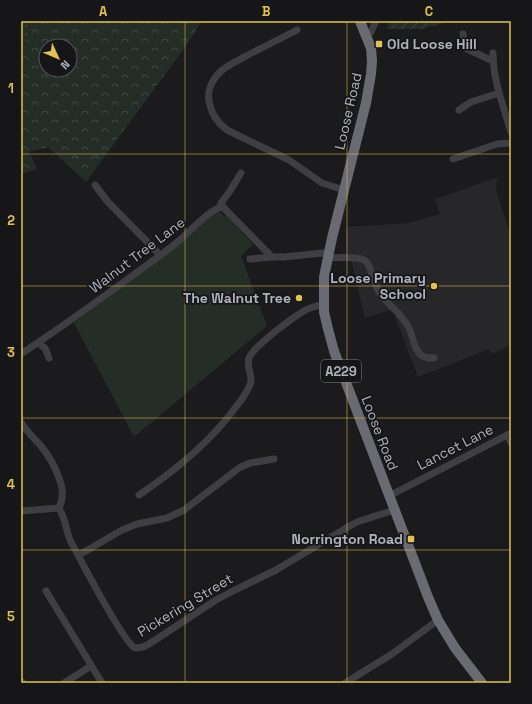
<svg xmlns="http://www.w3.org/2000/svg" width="532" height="704" font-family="'Space Grotesk',sans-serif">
<defs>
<pattern id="grass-dots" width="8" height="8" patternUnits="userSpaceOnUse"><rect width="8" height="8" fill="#252d27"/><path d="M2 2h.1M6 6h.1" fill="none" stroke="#424944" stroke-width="1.8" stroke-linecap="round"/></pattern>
<pattern id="forest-crowns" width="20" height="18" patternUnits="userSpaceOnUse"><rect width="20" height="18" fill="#252d27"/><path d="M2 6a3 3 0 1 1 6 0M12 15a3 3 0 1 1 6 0" fill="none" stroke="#424944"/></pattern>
<pattern id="garden-furrows" width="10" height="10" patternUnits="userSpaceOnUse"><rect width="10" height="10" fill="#252d27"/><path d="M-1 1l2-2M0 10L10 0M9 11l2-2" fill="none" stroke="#424944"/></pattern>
</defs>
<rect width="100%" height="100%" fill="#1b1b1d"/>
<!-- built -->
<path fill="#27272a" d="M498,177L496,184L497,194L511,235V345L492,354L489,349L418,377L392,309L365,318L352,264L346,252V227L409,223L440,214L435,199Z"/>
<!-- grass -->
<path fill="url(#grass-dots)" d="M21,21H33L21,56Z"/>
<!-- forest -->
<path fill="url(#forest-crowns)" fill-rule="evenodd" d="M33,21H202L183,50L86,182L48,147L29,152L37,169L21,174V56ZM46,46H70V70H46Z"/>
<!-- park -->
<path fill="#252d27" d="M219,211L224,216L226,215L253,244L241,256L267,326L134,437L74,323Z"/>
<!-- garden -->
<path fill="url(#garden-furrows)" d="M388,21H451L422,29H387Z"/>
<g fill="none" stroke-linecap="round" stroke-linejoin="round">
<!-- minor -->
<g stroke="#3e3e43" stroke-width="7">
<path d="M297,30C279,39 262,48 244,57C236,62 227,65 220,72C211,81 206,93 210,105C212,116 218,123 227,130L289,160L322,183L344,190"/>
<path d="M463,34L465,46L467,49L493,61"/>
<path d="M367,36L371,32L376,21"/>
<path d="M493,53C493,80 503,105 511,132"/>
<path d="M459,110L471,102L499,93"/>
<path d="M453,159L497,144L511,143"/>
<path d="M95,185L108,202L160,255"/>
<path d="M220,207L221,203L230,191L241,173"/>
<path d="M327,258C336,258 356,256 364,260C371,263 373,282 378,290C386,304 401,312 409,328C413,336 413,347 420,354C424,358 428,358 434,358"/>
<path d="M250,259L272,257"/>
<path d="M38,343L45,348L49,358"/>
<path d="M21,354C60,328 98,301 136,273C151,262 166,252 180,240C189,232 212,207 223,207L272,257H284L322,253L328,254"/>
<path d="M21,422C26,431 34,438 41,446C49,456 55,466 59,478C63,489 64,497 59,508C65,518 66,529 70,540C79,557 123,642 135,648L143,647L149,644L216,600L235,590L276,570L348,527L357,522L394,510"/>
<path d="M507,435L511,443"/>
<path d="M139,495C173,472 211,441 235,408C240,402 252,386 251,379C251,372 246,365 249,358C254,346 292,318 304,311C310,307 317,306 324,304"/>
<path d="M389,496L511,433"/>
<path d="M21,511L59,508"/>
<path d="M79,555L122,530L137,524L167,518L184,510L239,468L250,463L274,459"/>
<path d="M46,591L102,683"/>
<path d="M21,681L23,683"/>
<path d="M64,683L91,666"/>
<path d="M345,683L392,654L438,620"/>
</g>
<!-- highway -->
<path stroke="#696a72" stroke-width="10" d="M360,21L371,48L372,61L371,74L366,103L332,238L324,277V312L328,329L334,351L428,597L438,620L455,648L482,683"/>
</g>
<!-- grid -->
<path fill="none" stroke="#e1c24f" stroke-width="1" stroke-opacity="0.55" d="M185,21V683M347,21V683M21,154H511M21,286H511M21,418H511M21,550H511"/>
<!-- markers -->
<g fill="#e1c24f" stroke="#161618" stroke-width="1.5">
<rect x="375" y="40" width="8" height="8" rx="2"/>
<circle cx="434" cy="286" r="4"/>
<circle cx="299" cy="298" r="4"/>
<rect x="407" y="535" width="8" height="8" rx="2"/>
</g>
<g text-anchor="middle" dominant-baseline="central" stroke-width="3.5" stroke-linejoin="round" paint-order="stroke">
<!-- shield labels -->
<rect fill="#161618" stroke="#81828a" stroke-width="1" x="321" y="360" width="40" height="22" rx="3"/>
<g font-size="13" font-weight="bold" fill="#afb1bb">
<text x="341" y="371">A229</text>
</g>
<!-- poi labels -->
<g font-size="14" font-weight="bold" fill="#afb1bb" stroke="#161618" text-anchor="end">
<text x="387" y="44" text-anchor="start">Old Loose Hill</text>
<text x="426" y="278">Loose Primary<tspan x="426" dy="16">School</tspan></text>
<text x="291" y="298">The Walnut Tree</text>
<text x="403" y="539">Norrington Road</text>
</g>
<!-- street labels -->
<g font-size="14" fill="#afb1bb" stroke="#161618">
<text transform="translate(348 111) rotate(-77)">Loose Road</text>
<text transform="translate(137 255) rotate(-37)">Walnut Tree Lane</text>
<text transform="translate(380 433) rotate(69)">Loose Road</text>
<text transform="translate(455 447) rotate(-27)">Lancet Lane</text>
<text transform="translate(185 605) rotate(-31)">Pickering Street</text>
</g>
</g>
<!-- border -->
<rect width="532" height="704" fill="none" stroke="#161618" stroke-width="44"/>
<!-- north arrow -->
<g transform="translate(58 58) rotate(134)"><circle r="19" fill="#161618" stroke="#535459"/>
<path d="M0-3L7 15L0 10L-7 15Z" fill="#e1c24f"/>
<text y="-6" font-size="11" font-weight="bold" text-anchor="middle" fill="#afb1bb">N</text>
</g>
<rect x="22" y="22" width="488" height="660" fill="none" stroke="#e1c24f" stroke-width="1.5"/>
<g font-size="13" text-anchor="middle" font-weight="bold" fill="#e1c24f">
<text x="103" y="16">A</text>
<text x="266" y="16">B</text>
<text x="429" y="16">C</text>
<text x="11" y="93">1</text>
<text x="11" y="225">2</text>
<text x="11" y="357">3</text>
<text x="11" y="489">4</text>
<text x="11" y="621">5</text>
</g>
</svg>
